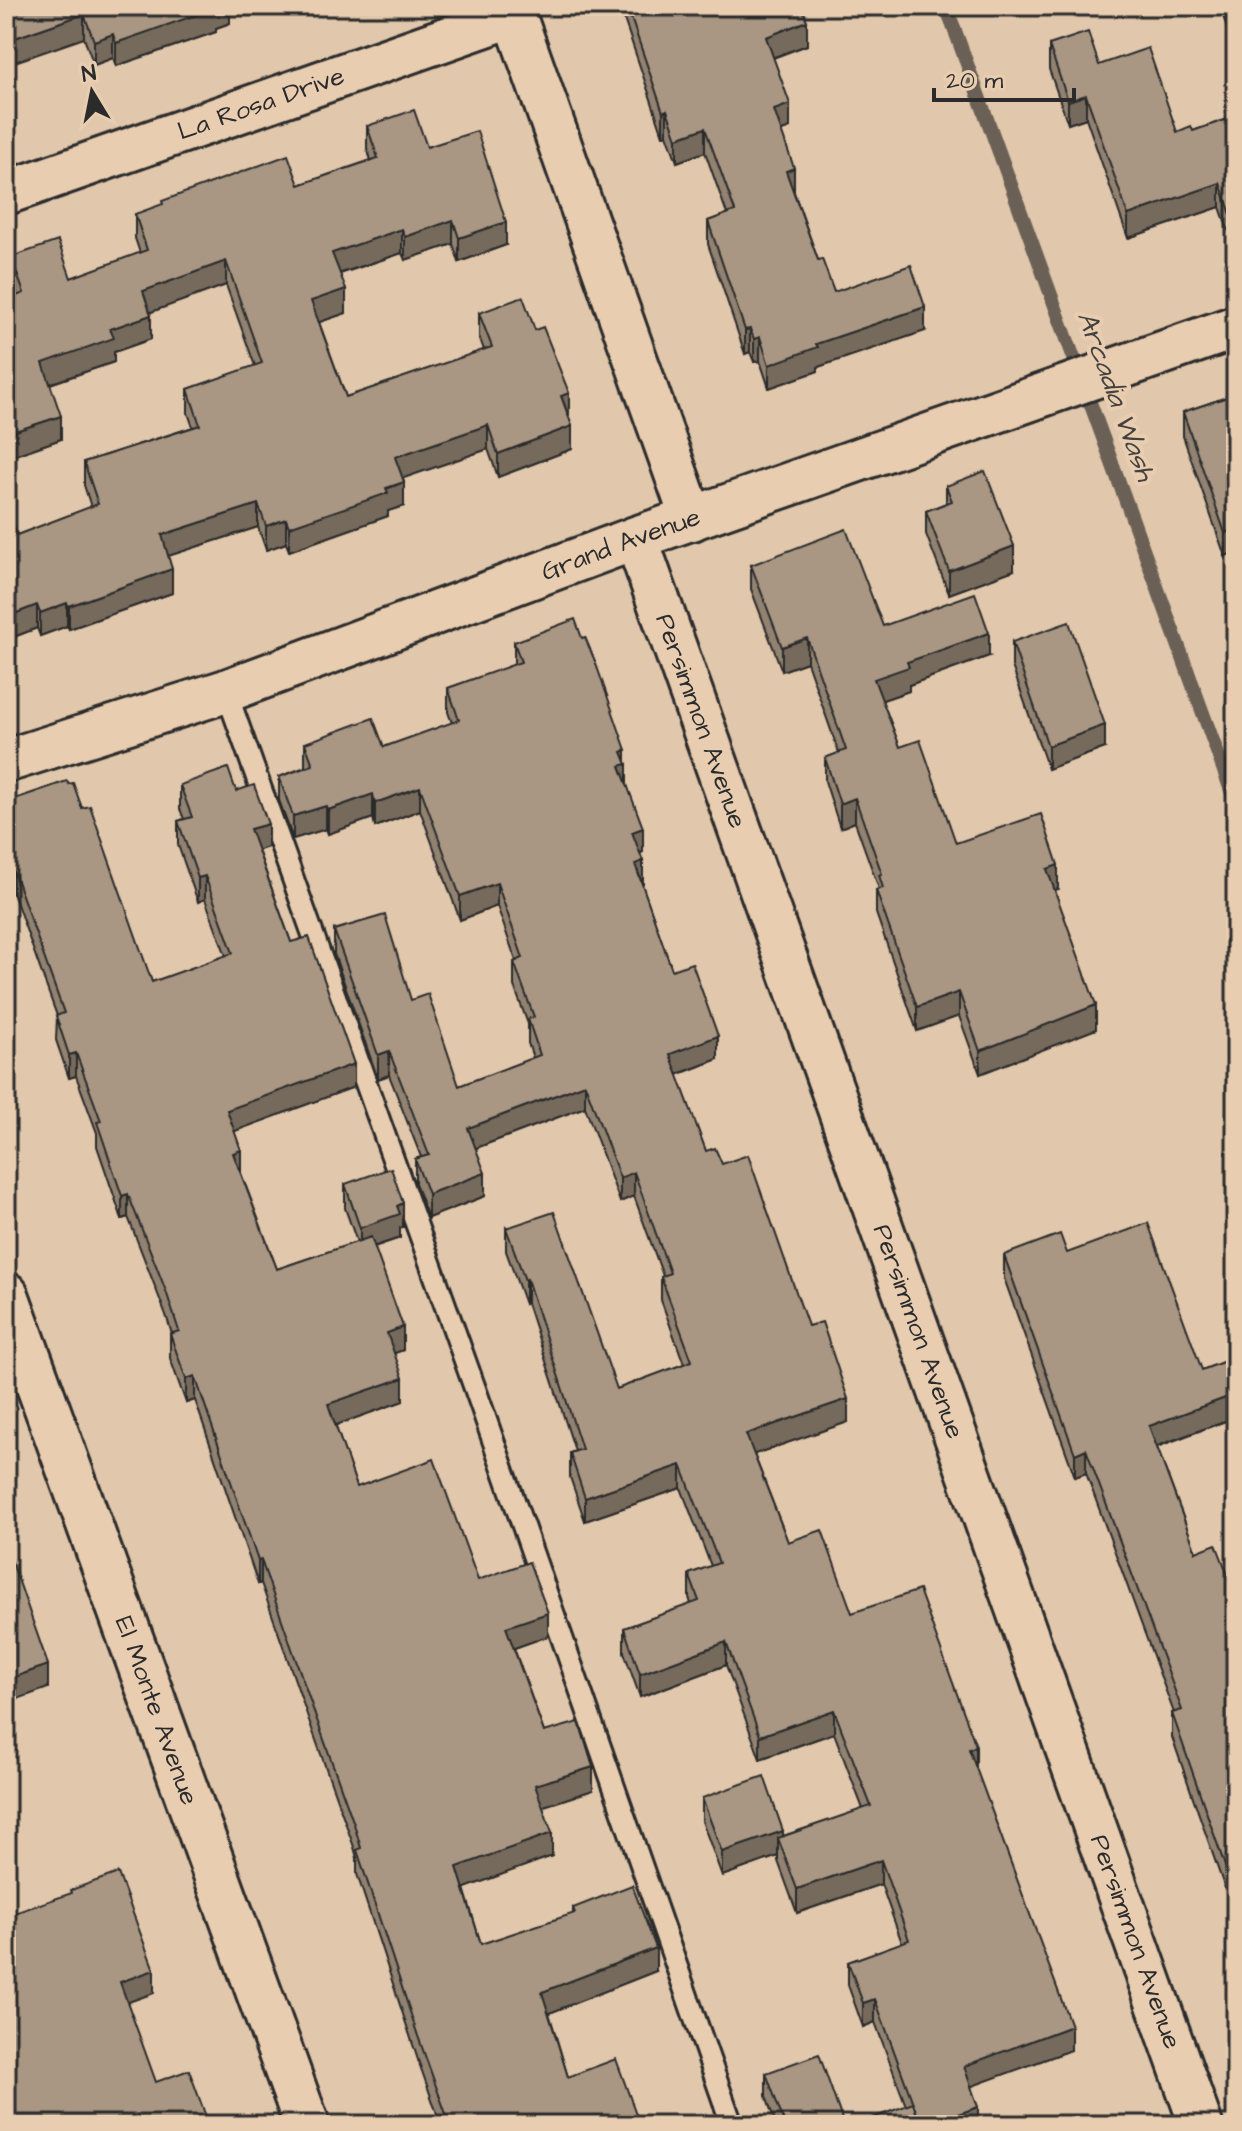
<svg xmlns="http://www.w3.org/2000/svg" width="1242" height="2131" font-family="'Architects Daughter',sans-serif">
<rect width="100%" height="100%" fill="#e1c7ab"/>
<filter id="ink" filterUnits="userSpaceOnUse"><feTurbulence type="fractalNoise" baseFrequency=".0125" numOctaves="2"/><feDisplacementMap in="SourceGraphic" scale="16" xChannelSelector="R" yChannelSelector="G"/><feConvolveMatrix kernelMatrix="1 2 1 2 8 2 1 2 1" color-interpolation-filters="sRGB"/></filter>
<g filter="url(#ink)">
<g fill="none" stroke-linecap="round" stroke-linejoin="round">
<!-- stream -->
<path stroke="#6a6057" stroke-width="14" d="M946,6L1236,804"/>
<!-- service casing -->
<g stroke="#2b2b2b" stroke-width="26">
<path id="service" d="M226,691L478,1397L732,2125"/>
</g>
<!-- minor casing -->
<g stroke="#2b2b2b" stroke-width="48">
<g id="minor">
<path d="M511,6L692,519"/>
<path id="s1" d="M6,193L514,15"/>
<path id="s2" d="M636,538L1201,2125"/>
<path id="s3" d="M6,761L226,691L636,538L1236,327"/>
</g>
</g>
<!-- tertiary casing -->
<g stroke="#2b2b2b" stroke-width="50">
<g id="tertiary">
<path id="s4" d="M6,1295L307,2125"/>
</g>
</g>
<!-- service -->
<use href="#service" stroke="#e9cdb0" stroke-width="20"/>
<!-- minor -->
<use href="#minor" stroke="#e9cdb0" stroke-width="42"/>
<!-- tertiary -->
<use href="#tertiary" stroke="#e9cdb0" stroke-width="44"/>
</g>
<!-- wall -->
<g fill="#918271" stroke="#2b2b2b" stroke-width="2">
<path d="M6,6H230V23L216,28V32L116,66L113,58L94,65L84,38Z"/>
<path d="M621,6H802L807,45L773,58L790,128L781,131L794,192L818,260L834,292L925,331L818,367V371L769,388L760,361L754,362L750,352L745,354L708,244V221L727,214L705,152L677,162L667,134L663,135L621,10Z"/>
<path d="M1211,6H1236V55L1220,7L1212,9Z"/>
<path d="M1049,45L1099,65L1177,132L1193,131L1236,116V239L1232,241L1220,207L1128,238L1086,118L1068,124L1049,69Z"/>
<path d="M367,126L427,147L506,245L459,262L453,244L405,260L402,253L340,274L346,313L319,322L346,397L484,350L479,336V313L568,416L572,449L498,477L488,449L402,478L404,506L388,511V516L289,551L286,543L266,550L258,527L168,556L172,593L69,629L67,626L40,636L37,628L6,640V505L17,535L91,507L84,485V462L193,427L188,413V389L255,366L226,285L150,312L151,339L114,352V362L50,384L61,439L6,458V300L16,296L11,281V257L71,278L140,253L135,238V214L299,185L371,160L367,149Z"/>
<path d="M1236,394V552L1225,556L1183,436V412Z"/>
<path d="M946,486L1014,570L949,594L926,534V511L946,503Z"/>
<path d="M751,565L883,626L989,656L909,685V691L882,700L900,747L956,843L1058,889L1055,890L1096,1029L980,1074L959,1016L917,1031L876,913V890L879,889L855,822L840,828L825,781V758L839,753L807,662L782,671L751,589Z"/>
<path d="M514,642L626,761L627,784L643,852L640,853L642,885L672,970L718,1059L677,1075L706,1151L722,1164L808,1326L848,1422L754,1454L788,1542L852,1613L976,1770L1071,2050L971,2086L978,2125L906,2106L875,2022L863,2027L848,1985V1962L902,1943L881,1884L797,1913L778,1861V1856L722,1876L702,1821V1798L783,1836L863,1809L834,1733L760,1759L726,1665L640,1697L624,1652V1628L691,1604L689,1597V1574L711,1566L681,1488L585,1521L570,1477V1453L575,1451L527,1303L525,1304L506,1251V1228L617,1389L684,1364L661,1300V1277L663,1276L634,1196L620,1202L585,1107L476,1148L485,1196L428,1218L415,1183V1159L421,1157L389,1075L378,1079L334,954V930L411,1000L459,1086L533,1058L528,1043V1024L514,986V962L516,961L497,906L460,920L420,810L375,827L373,818L328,834L326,829L293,839L279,800V777L305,767V743L384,747L452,723L448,712V688L514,665Z"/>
<path d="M1012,642L1105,748L1048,769L1012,666Z"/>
<path d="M180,785L236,791L268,847L258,850L291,942L354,1087L234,1131L241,1173L277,1269L357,1242L345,1208V1184L403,1227L400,1228V1238L374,1247L403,1350L394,1353L403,1401L335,1425L357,1487L478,1580L548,1636L514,1648L544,1732L593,1790L543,1806L552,1856L464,1888L481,1944L573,1914V1908L656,1971L549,2013L568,2077L640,2125H441L418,2060L357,1874V1858L354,1847L312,1729L261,1583L258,1584L195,1400L186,1403L170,1358V1334H172L166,1315L128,1217L122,1219L97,1146V1133L76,1076L69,1078L56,1040L57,1016L13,893L6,802L82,808L152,982L226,956L205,899L198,902L178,845V821L184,819L180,809Z"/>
<path d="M1067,1253L1202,1370L1236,1357V1417L1157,1447L1196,1552L1230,1580L1236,1578V1908L1232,1909L1172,1737V1713H1174L1086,1473L1075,1477L1004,1278V1255Z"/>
<path d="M766,2073L844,2125H776L766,2096Z"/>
</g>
<!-- shaded-wall -->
<g fill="#766a5c" stroke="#2b2b2b" stroke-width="2">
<path d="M214,6H230V23L216,28V32L116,66V43Z"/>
<path d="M84,14V38L6,65V41Z"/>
<path d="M807,21V45L766,60V37Z"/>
<path d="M113,34V58L94,65V41Z"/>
<path d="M1086,95V118L1068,124V101Z"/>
<path d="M790,104V128L774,134V110Z"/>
<path d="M667,110V134L663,135V112Z"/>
<path d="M705,128V152L677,162V138Z"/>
<path d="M794,168V191L786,194V171Z"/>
<path d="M1220,183V207L1128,238V215Z"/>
<path d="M1236,216V239L1232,241V217Z"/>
<path d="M453,220V244L405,260V237Z"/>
<path d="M506,222V245L459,262V238Z"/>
<path d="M402,229V253L332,276V253Z"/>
<path d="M226,261V285L143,315V291Z"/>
<path d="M346,289V313L311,325V301Z"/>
<path d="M925,307V331L818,367V371L769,388V365L816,344Z"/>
<path d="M151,315V339L114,352V362L43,386V363L110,329Z"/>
<path d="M750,329V352L745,354V330Z"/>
<path d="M760,337V361L754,362V339Z"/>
<path d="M569,393V416L561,396Z"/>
<path d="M61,416V439L6,458V434Z"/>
<path d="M488,425V449L395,481V457Z"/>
<path d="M572,426V449L498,477V454Z"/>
<path d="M404,482V506L388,511V516L289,551V527Z"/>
<path d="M258,504V527L162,558V535Z"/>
<path d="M286,519V543L266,550V526Z"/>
<path d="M1236,529V552L1225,556V533Z"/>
<path d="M1014,546V570L949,594V571Z"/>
<path d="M172,569V593L69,629V606Z"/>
<path d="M67,603V626L40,636V613Z"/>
<path d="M37,605V628L6,640V617Z"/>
<path d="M989,633V656L909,685V691L874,703V679L907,662Z"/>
<path d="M807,638V662L782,671V647Z"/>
<path d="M1105,725V748L1048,769V746Z"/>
<path d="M626,750V764H627V787L620,766L622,752Z"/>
<path d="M420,787V810L375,827V803Z"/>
<path d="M373,794V818L328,834V810Z"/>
<path d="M855,798V822L840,828V804Z"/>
<path d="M326,806V829L293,839V816Z"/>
<path d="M268,824V847L250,853V829Z"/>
<path d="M643,828V852L632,856V832Z"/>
<path d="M643,861V885L635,864Z"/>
<path d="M1058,865V889L1047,892V869Z"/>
<path d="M13,870V893L6,896V872Z"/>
<path d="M205,876V899L198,902V878Z"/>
<path d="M497,883V906L460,920V896Z"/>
<path d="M959,992V1016L917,1031V1007Z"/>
<path d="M1096,1005V1029L980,1074V1051Z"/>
<path d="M718,1036V1059L670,1077V1054Z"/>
<path d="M389,1051V1075L378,1079V1055Z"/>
<path d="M76,1053V1076L69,1078V1055Z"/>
<path d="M354,1064V1087L227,1134V1110Z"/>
<path d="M585,1084V1107L468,1151V1128Z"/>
<path d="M241,1150V1173L233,1153Z"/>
<path d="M634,1172V1196L620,1202V1178Z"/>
<path d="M485,1173V1196L428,1218V1194Z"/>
<path d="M128,1194V1217L122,1219V1196Z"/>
<path d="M403,1203V1227L400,1228V1238L360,1251V1228Z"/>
<path d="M527,1279V1303L525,1304V1280Z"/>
<path d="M403,1327V1350L387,1356V1333Z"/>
<path d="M195,1376V1400L186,1403V1379Z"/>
<path d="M403,1378V1401L328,1428V1404Z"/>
<path d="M1236,1394V1417L1149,1449V1426Z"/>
<path d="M848,1399V1422L746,1457V1434Z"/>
<path d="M1086,1449V1473L1075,1477V1454Z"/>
<path d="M681,1465V1488L585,1521V1498Z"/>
<path d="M261,1560V1583L258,1584V1561Z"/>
<path d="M548,1613V1636L506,1651V1627Z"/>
<path d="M726,1642V1665L640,1697V1674Z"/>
<path d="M48,1665V1688L6,1703V1680Z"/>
<path d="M834,1710V1733L760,1759V1736Z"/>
<path d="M976,1746V1770L969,1749Z"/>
<path d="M593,1767V1790L535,1809V1785Z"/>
<path d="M783,1831V1851L778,1838V1856L722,1876V1852Z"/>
<path d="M552,1833V1856L457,1891V1867Z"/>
<path d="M881,1860V1884L797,1913V1889Z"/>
<path d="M1236,1884V1908L1232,1909V1886Z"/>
<path d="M656,1948V1971L542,2016V1992Z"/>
<path d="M154,1970V1993L120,2005V1982Z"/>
<path d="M875,1999V2022L863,2027V2003Z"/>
<path d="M1071,2026V2050L964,2089V2066Z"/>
<path d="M978,2107V2125H927Z"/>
</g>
<!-- building -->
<g fill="#a99783" stroke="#2b2b2b" stroke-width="2">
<path d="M6,6H215L216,8L116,43L113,34L94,41L84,14L6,41Z"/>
<path d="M627,6H802L807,21L766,37L790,104L774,110L794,168L786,171L818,260L822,259L834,292L911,265L925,307L816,344L818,347L769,365L760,337L754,339L750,329L745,330L708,221L735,211L705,128L677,138L667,110L663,112Z"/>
<path d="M1227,6H1236V32Z"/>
<path d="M1088,32L1099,65L1148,48L1177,132L1191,126L1193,131L1236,116V216L1232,217L1220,183L1128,215L1086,95L1068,101L1049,45Z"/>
<path d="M414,110L427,147L477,131L506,222L459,238L453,220L405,237L402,229L332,253L346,289L311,301L346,397L492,347L479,313L523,297L535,330L543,327L569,393L561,396L572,426L498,454L488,425L395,457L404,482L386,488L388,493L289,527L286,519L266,526L258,504L162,535L172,569L69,606L67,603L40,613L37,605L6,617V505L17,535L98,504L84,462L200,425L188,389L262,363L226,261L143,291L151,315L110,329L114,338L43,363L61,416L6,434V300L24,293L11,257L58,241L71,278L147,250L135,214L163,204L162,201L288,155L299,185L378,158L367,126Z"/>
<path d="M1236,394V529L1225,533L1183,412Z"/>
<path d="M985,471L1014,546L949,571L926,511L952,501L946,486Z"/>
<path d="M846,529L883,626L975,593L989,633L907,662L909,667L874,679L900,747L920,740L956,843L1041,814L1058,865L1047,869L1096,1005L980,1051L959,992L917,1007L876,890L883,888L879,875L882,874L855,798L840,804L825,758L846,750L807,638L782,647L751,565Z"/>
<path d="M575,619L582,638L585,637L595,661L626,750L622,752L627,764L620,766L643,828L632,832L643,861L635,864L672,970L692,963L718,1036L670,1054L706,1151L715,1148L722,1164L748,1155L808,1326L822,1322L848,1399L746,1434L788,1542L822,1530L852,1613L919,1590L976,1746L969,1749L1071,2026L964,2066L978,2107L927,2125H921L875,1999L863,2003L848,1962L909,1940L881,1860L797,1889L778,1838L871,1806L834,1710L760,1736L726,1642L640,1674L624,1628L699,1601L689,1574L719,1563L681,1465L585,1498L570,1453L582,1449L527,1279L525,1280L506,1228L554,1212L617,1389L692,1361L661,1277L670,1273L634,1172L620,1178L585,1084L468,1128L485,1173L428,1194L415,1159L429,1155L389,1051L378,1055L334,930L385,915L411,1000L428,994L459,1086L540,1055L528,1019L534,1017L514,962L523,958L497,883L460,896L420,787L375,803L373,794L328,810L326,806L293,816L279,777L313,765L305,743L373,718L384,747L459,720L448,688L521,662L514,642Z"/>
<path d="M1069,622L1105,725L1048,746L1012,642Z"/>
<path d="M228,768L236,791L254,785L268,824L250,829L291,942L309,937L354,1064L227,1110L241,1150L233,1153L277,1269L371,1237L403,1327L387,1333L403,1378L328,1404L357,1487L434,1459L478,1580L529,1562L548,1613L506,1627L544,1732L579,1722L593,1767L535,1785L552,1833L457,1867L481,1944L575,1913L573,1908L632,1885L656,1948L542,1992L568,2077L616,2059L640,2125H450L418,2036L357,1850L361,1848L354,1824L312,1706L261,1560L258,1561L195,1376L186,1379L170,1334L179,1331L166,1291L128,1194L122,1196L97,1122L101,1121L76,1053L69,1055L56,1016L64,1013L13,870L6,872V802L67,781L69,784L73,783L82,808L90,806L152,982L233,953L205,876L198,878L178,821L192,817L180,785Z"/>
<path d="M391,1168L403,1203L397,1206L400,1214L360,1228L345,1184Z"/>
<path d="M1148,1223L1202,1370L1236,1357V1394L1149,1426L1196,1552L1216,1544L1230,1580L1236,1578V1884L1232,1886L1172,1713L1182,1710L1086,1449L1075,1454L1004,1255L1060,1234L1067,1253Z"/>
<path d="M6,1555L8,1560L11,1559L48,1665L6,1680Z"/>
<path d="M764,1776L783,1831L722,1852L702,1798Z"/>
<path d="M118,1873L154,1970L120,1982L156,2082L189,2070L209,2125H6V1916L72,1893L71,1890Z"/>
<path d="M819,2054L844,2125H806L805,2121L795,2125H785L766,2073Z"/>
<path d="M913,2103L920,2125H854Z"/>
<path d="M724,2115L728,2125H695Z"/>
</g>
</g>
<g text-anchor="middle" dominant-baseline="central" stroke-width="8" stroke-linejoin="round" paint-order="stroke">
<!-- street labels -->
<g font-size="26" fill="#2b2b2b" stroke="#e9cdb0">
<text stroke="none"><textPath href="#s1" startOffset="270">La Rosa Drive</textPath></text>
<text stroke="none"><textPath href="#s3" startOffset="652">Grand Avenue</textPath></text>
<text stroke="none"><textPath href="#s2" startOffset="194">Persimmon Avenue</textPath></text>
<text stroke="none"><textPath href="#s2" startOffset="842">Persimmon Avenue</textPath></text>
<text stroke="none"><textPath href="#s4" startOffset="442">El Monte Avenue</textPath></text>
<text stroke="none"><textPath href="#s2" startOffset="1490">Persimmon Avenue</textPath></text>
</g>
<!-- water labels -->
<g font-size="28" font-style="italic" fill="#45413e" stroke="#e9cdb0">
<text transform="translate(1116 396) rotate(70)">Arcadia Wash</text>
</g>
</g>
<!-- margin -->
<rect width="1242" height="2131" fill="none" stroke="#e9cdb0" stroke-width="32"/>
<rect x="16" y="16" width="1210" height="2099" fill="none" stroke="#2b2b2b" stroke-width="3" filter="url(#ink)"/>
<!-- north arrow -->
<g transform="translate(92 92) rotate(350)" stroke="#e9cdb0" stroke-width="6" paint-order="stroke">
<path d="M0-6L14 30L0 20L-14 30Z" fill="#2b2b2b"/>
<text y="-12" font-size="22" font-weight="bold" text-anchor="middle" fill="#2b2b2b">N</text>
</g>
<!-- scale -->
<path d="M934 88v12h140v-12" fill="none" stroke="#2b2b2b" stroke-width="4"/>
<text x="946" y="88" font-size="24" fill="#2b2b2b" stroke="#e9cdb0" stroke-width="6" paint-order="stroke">20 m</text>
</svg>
